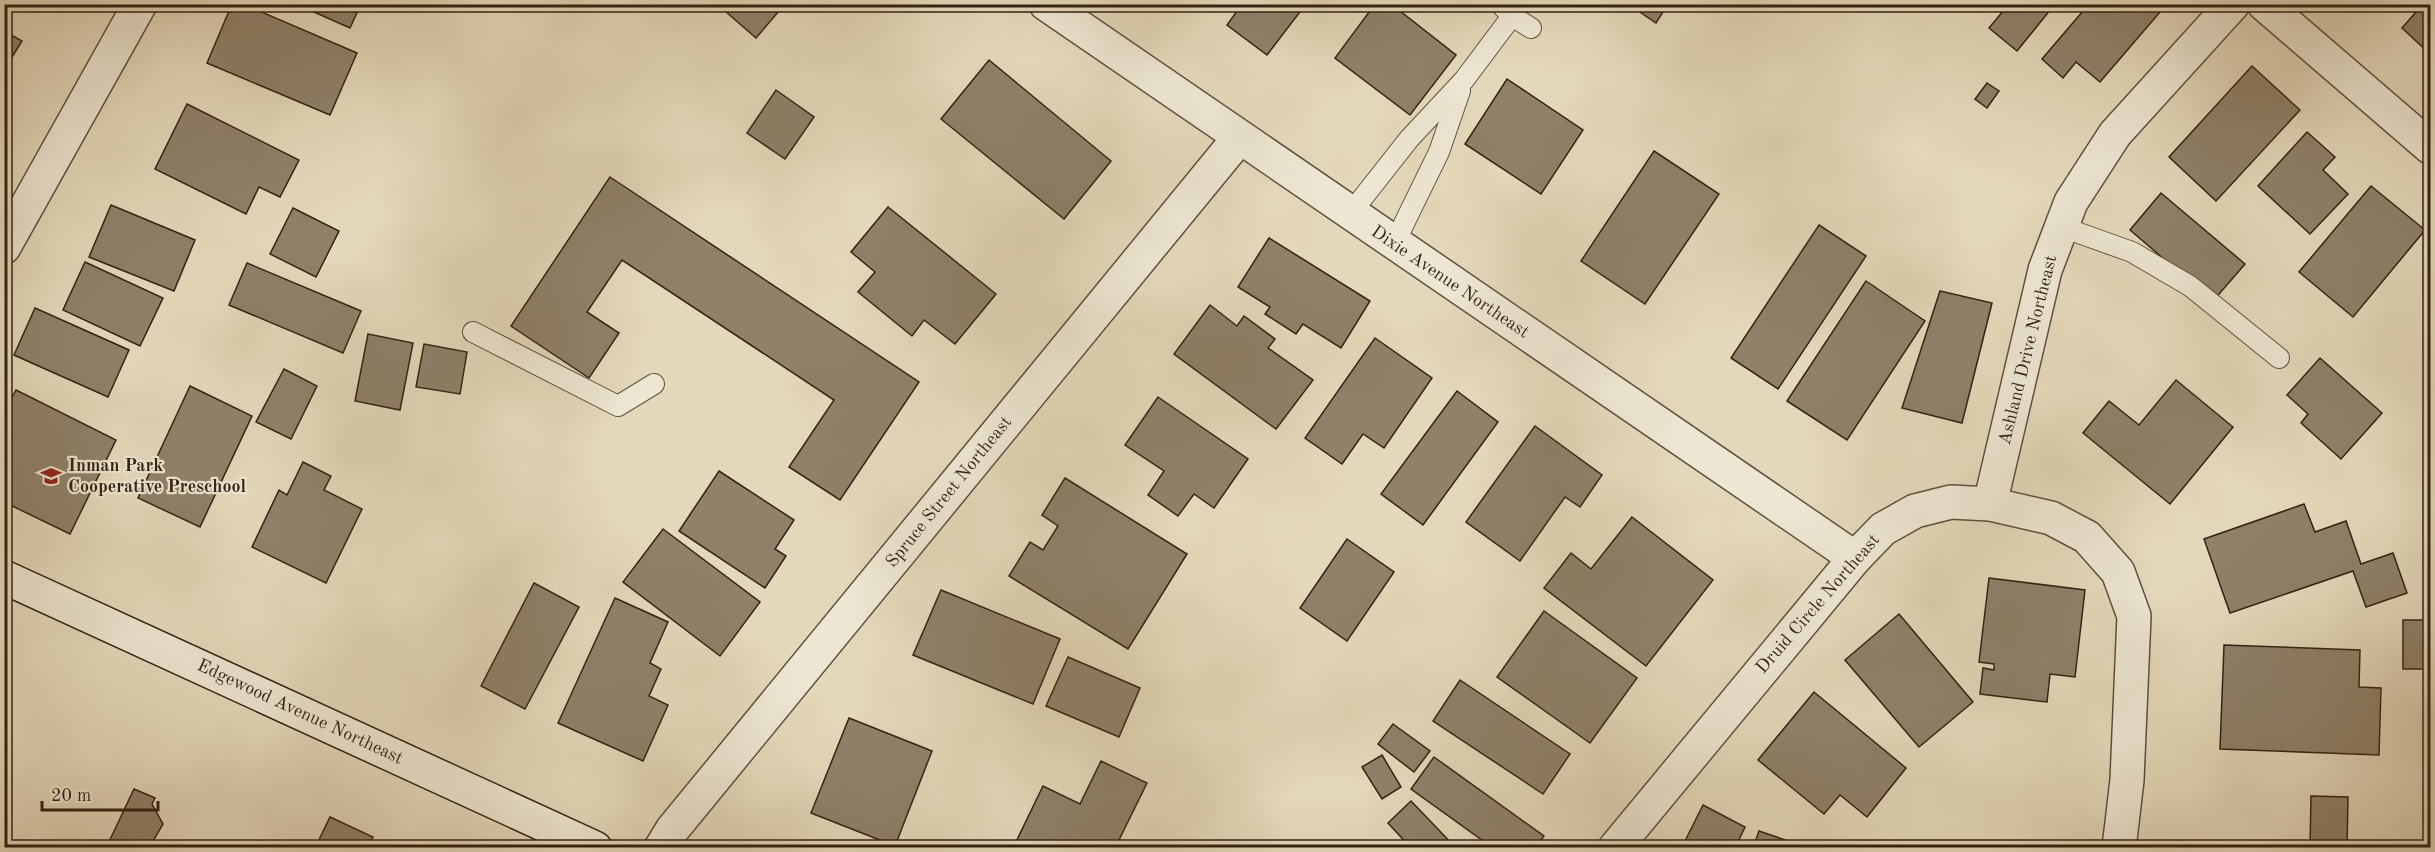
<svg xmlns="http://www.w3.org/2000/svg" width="2435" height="852" font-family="'Old Standard TT',serif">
<rect width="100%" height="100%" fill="#e4d8ba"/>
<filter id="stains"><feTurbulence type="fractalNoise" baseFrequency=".00333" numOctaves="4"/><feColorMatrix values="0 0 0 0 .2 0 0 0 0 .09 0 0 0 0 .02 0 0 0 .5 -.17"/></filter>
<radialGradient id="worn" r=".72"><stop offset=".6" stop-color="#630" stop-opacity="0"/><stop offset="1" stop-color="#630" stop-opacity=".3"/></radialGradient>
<!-- building -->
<g fill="#8f816a" stroke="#332213" stroke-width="1.5">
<path d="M232,4H243L357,53L330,115L207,63Z"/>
<path d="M296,4H361L350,28Z"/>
<path d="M717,4H785L756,38Z"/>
<path d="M1242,4H1306L1267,55L1227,25Z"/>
<path d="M1375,4H1391L1456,55L1410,115L1335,58Z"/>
<path d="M1628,4H1668L1656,23Z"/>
<path d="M2009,4H2055L2017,51L1989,28Z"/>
<path d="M2089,4H2152L2160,12L2100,82L2076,62L2063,78L2042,59Z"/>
<path d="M2423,4H2430V54L2402,28Z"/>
<path d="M4,31L22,41L4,70Z"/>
<path d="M989,60L1111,161L1064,219L941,119Z"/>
<path d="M2252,66L2300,110L2216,201L2169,157Z"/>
<path d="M1507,79L1583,130L1541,194L1465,144Z"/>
<path d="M1987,83L1999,91L1987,108L1975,99Z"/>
<path d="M776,90L814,117L785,159L747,133Z"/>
<path d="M187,104L299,160L280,197L259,187L246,214L155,169Z"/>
<path d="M2307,132L2335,157L2323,170L2348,194L2310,234L2258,186Z"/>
<path d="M1654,151L1719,194L1645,304L1581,261Z"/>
<path d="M610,177L919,382L840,500L789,467L834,400L622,260L587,312L619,333L589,378L511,326Z"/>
<path d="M2371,186L2425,230L2353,317L2299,272Z"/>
<path d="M2161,193L2245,264L2213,301L2130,230Z"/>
<path d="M111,205L195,240L174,291L89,257Z"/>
<path d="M888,207L996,294L955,344L924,320L912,336L858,292L875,272L851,252Z"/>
<path d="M293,208L339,231L316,277L270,254Z"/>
<path d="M1819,225L1866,256L1778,389L1731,358Z"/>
<path d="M1269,238L1370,301L1341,348L1303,324L1296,334L1265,314L1270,307L1238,287Z"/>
<path d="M85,262L163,298L140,346L63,310Z"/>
<path d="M247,263L361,311L343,353L229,305Z"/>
<path d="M1866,281L1925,321L1847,440L1787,401Z"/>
<path d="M1940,291L1992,303L1962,423L1902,408Z"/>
<path d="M1210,305L1237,326L1244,316L1275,339L1268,348L1313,380L1276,429L1174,354Z"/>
<path d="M35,308L129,350L108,397L14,355Z"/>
<path d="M368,334L413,343L400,410L355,401Z"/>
<path d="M1375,338L1432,378L1384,448L1363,434L1342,464L1305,438Z"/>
<path d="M424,344L467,352L460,394L416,387Z"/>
<path d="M2320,358L2382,413L2341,459L2301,423L2308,414L2287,395Z"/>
<path d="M284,369L317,386L291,439L256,422Z"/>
<path d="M2176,380L2233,427L2170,504L2083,433L2109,401L2139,425Z"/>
<path d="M190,386L252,416L200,527L138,498Z"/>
<path d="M16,390L116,440L70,534L4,502V468L10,457L4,454V412Z"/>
<path d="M1457,391L1498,422L1423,525L1381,494Z"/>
<path d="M1158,397L1248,459L1214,508L1194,494L1178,516L1148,495L1164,471L1125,445Z"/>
<path d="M1535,426L1602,475L1580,507L1565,497L1520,561L1466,522Z"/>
<path d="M303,462L331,476L324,490L362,509L326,583L252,547L279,490L287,495Z"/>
<path d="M719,471L794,520L775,549L786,556L765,588L679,531Z"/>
<path d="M1065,478L1187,554L1128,649L1009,576L1030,542L1043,550L1058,526L1042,515Z"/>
<path d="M2304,504L2315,532L2346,521L2361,564L2393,553L2407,593L2366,607L2353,571L2230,613L2204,539Z"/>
<path d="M1632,517L1713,580L1646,666L1544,588L1571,553L1591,569Z"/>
<path d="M663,529L760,602L720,656L623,582Z"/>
<path d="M1347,539L1394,572L1347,641L1300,608Z"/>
<path d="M1989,578L2085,590L2075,677L2050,674L2047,702L1980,694L1983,668L1994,670V664L1979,662Z"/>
<path d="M534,583L579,607L525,709L481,686Z"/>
<path d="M941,590L1060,639L1033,704L913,655Z"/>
<path d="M615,598L668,622L650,663L661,669L649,696L668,705L643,761L558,723Z"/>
<path d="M1544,611L1637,678L1590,743L1497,677Z"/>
<path d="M1899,614L1973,702L1919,747L1845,660Z"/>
<rect x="2403" y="620" width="27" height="49"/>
<path d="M2224,645L2360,650L2359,687L2381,688L2379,755L2220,749Z"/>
<path d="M1068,657L1140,688L1119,737L1046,706Z"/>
<path d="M1460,680L1570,754L1543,794L1433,721Z"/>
<path d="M1814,692L1906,768L1867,817L1840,795L1824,814L1758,760Z"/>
<path d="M849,718L932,751L895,846L811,813Z"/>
<path d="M1393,724L1430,751L1414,772L1378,744Z"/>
<path d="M1382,755L1401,787L1382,799L1362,767Z"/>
<path d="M1434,757L1544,836L1535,848H1493L1411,789Z"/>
<path d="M1101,761L1147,783L1115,848H1013L1043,786L1080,804Z"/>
<path d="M134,789L155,798L152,804L163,824L149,848H109L107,846Z"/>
<path d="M2311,796L2348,797L2347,848H2310Z"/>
<path d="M1411,801L1456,848H1411L1388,823Z"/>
<path d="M1703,805L1745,827L1735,848L1682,847Z"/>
<path d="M330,817L373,837L368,848H315Z"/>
<path d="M1759,831L1803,846V848H1753Z"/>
</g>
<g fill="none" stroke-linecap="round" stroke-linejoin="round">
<!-- lane casing -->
<g stroke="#5f503d" stroke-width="22">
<g id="lane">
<path d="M1512,16L1531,28"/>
<path d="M1350,214L1409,139L1464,80L1512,16L1502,6"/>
<path d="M2062,227L2132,252L2190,286L2279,358"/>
<path d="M1394,244L1439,152L1460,91"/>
<path d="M473,332L618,406L654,384"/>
</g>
</g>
<!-- street casing -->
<g stroke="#5f503d" stroke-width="36">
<g id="street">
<path d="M1046,4L1855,558"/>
<path d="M2264,4L2430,147"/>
<path d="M4,247L140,4"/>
<path d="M1990,504L2045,270L2071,202L2115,134L2233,4"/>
<path d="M661,848L672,830L1239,138"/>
<path d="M1615,848L1855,558L1883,529L1915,511L1951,502L1990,504L2051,518L2087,537L2118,572L2134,616L2127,780L2119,848"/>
</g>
</g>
<!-- secondary casing -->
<g stroke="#332213" stroke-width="36">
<path id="secondary" d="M4,577L595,848"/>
</g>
<!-- lane -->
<use href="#lane" stroke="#ede6d2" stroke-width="20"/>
<!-- street -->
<use href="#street" stroke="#ede6d2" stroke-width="33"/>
<!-- secondary -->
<use href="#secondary" stroke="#ede6d2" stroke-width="33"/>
</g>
<!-- icons -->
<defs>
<g id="school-bare" transform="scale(1.62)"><path d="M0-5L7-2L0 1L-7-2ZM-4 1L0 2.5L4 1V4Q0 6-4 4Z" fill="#8f2418" stroke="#ede6d2" stroke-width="2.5" paint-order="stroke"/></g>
</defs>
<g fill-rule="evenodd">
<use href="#school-bare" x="51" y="476"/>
</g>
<g text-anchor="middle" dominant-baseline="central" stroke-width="4.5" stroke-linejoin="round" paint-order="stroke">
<!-- street labels -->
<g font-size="18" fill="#332213" stroke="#ede6d2">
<text transform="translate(1450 282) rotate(34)">Dixie Avenue Northeast</text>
<text transform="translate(2028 350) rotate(-76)">Ashland Drive Northeast</text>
<text transform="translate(949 492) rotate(-51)">Spruce Street Northeast</text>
<text transform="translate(1818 604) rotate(-49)">Druid Circle Northeast</text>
<text transform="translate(300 712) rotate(25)">Edgewood Avenue Northeast</text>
</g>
<!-- poi labels -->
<g font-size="18" font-weight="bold" fill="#332213" stroke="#ede6d2" text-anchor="start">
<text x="68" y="466">Inman Park<tspan x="68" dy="21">Cooperative Preschool</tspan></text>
</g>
</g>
<!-- margin -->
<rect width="2435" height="852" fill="none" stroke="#e4d8ba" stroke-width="24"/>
<rect x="6" y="6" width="2423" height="840" fill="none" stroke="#332213" stroke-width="3"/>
<rect x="12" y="12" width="2411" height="828" fill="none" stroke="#332213" stroke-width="1.5"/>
<!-- scale -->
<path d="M42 801v9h116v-9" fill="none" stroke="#332213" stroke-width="3"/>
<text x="51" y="801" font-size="18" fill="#332213" stroke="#ede6d2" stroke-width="4.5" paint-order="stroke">20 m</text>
<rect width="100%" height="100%" filter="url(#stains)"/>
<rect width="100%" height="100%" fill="url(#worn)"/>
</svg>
